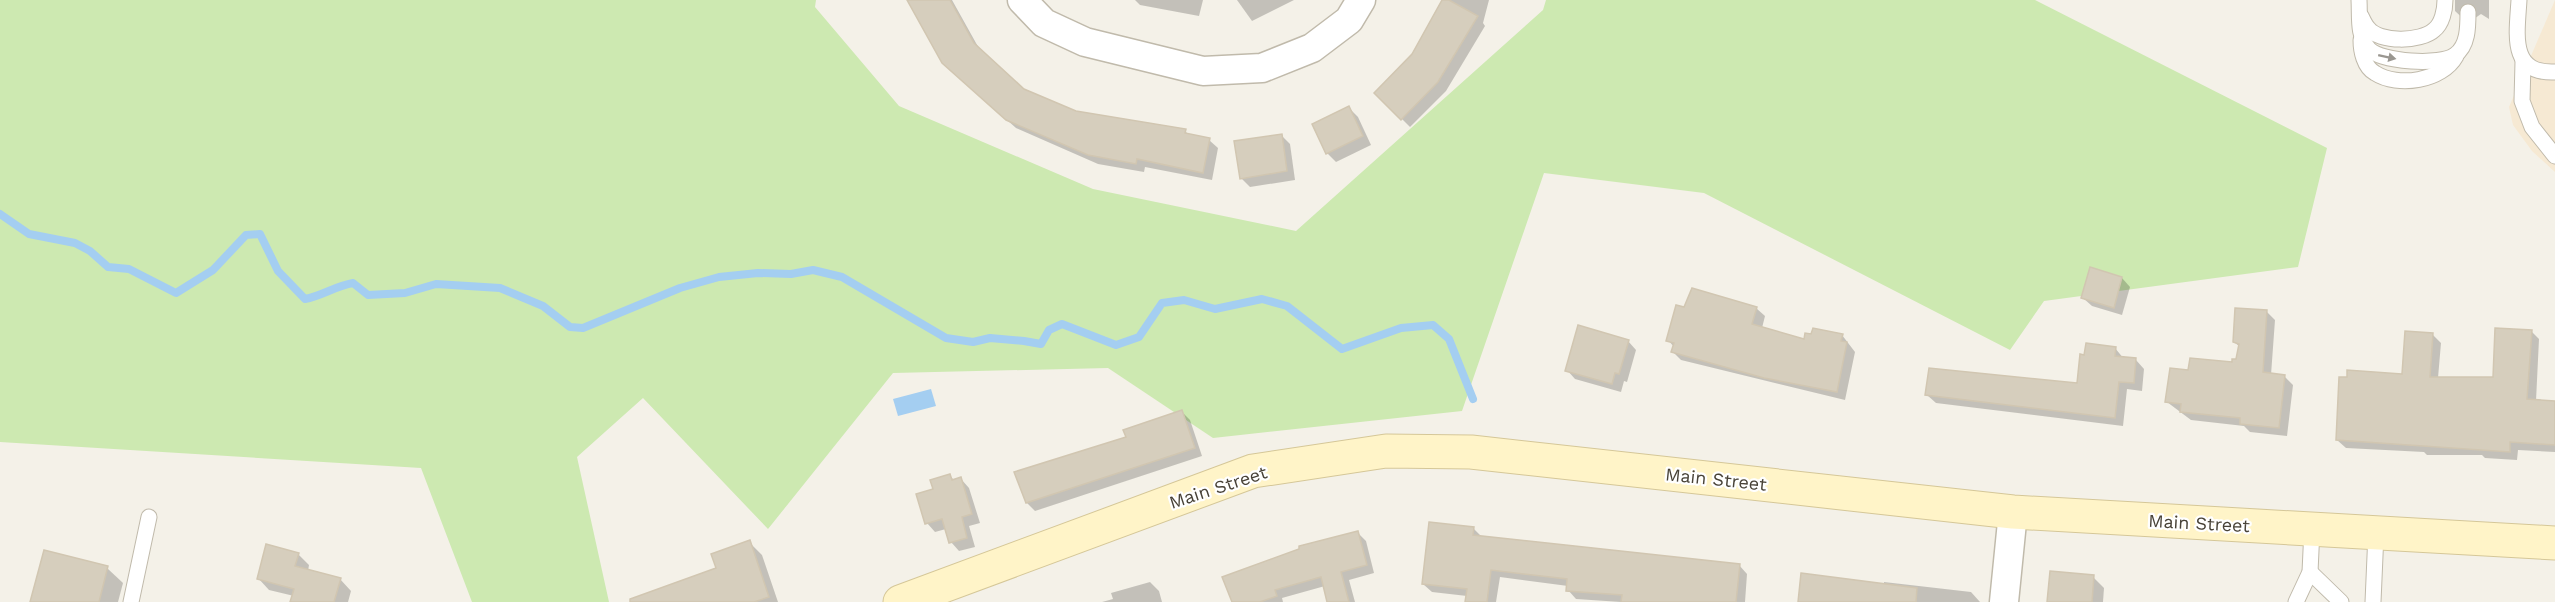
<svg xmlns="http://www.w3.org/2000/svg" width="2555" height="602" font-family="'Work Sans',sans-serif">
<rect width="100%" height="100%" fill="#f4f1e8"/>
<!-- commercial -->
<path fill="#f6e9d3" d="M2555,0V172L2532,151L2513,125L2509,107Z"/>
<!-- green -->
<path fill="#cde9b1" d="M0,0H816L815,7L899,106L1093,189L1296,231L1543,10L1546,0H2035L2327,148L2298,267L2044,301L2010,350L1704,193L1544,173L1462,411L1213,438L1108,368L893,373L768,529L643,398L577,457L609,602H472L421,468L0,442Z"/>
<!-- water -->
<path fill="#a4cef1" d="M931,389L936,406L898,416L893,399Z"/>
<!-- shadow -->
<g fill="#0003">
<path d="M911,0H952L981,52L1024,90L1075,112L1185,131L1190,136L1209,140L1218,148L1212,180L1145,167L1144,172L1098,164L1016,128L953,72Z"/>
<path d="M1135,0H1203L1199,16L1140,5Z"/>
<path d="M1237,0H1294L1252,21Z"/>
<path d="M1442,0H1489L1483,23L1485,26L1446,91L1410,127L1376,93L1413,55Z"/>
<path d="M2455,0H2489V19L2481,14L2468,23L2455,11Z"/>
<path d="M1349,108L1358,117L1371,145L1336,162L1327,153Z"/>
<path d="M1281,135L1290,144L1295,180L1250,187L1241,178Z"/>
<path d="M2122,278L2130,287L2122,315L2092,306L2083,298Z"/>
<path d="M1685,308H1756L1765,316L1762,328L1805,341L1842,335L1855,352L1845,400L1681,360L1673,352L1674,347L1668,340Z"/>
<path d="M2266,311L2275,320L2271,375L2284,376L2293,385L2287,436L2250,432L2244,426L2191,420L2167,402L2190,371L2233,364L2237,361L2240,347L2234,342Z"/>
<path d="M2531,331L2539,339L2536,401L2555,402V452L2518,450L2517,460L2485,458L2482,455H2427L2424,452L2346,448L2337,440L2403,375L2432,334L2441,343L2438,378L2494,379Z"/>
<path d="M1628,341L1636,350L1627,382L1624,381L1621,392L1575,379L1567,370Z"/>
<path d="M2115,348L2124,359L2136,360L2144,369L2142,391L2127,389L2123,426L1936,403L1927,395L2078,385Z"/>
<path d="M1181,411L1190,420L1202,456L1035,511L1027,503L1128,438Z"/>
<path d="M950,476L955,481L961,479L969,488L980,523L969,526L975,547L959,551L951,542L946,529L935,532L927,523Z"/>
<path d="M1473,528L1482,537L1739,565L1747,574L1745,602H1621L1576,599L1568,590V586L1500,577L1496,602H1466L1467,596L1432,592L1423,584Z"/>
<path d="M1357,532L1366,541L1374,573L1349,580L1355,602H1329L1325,586L1282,598L1283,602H1233Z"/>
<path d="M749,542L762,555L778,602H651L718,568Z"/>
<path d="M298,554L309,565L308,571L340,579L351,591L348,602H292L294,596L269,590L258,578Z"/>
<path d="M107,568L123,583L118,602H31Z"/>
<path d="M2093,577L2104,588L2103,602H2049Z"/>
<path d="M1150,582L1159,591L1162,602H1102L1113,599L1111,593Z"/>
<path d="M1884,582L1971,592L1980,602H1799L1884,585Z"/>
</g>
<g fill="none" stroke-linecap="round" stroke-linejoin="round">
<!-- stream -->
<path stroke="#a4cef1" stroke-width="8" d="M0,214L29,234L75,243L90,251L108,267L129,269L176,293L213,270L246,235L260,234L278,271L305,299C322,296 335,286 353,283L368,295L405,293L436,284L500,288L543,306L570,327L583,328L680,288L719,277L758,273L791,274L813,270L842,277L946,338L973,342L990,338L1024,341L1041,344L1049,330L1062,324L1116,345L1139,337L1162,303L1184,300L1215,309L1262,299L1287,306L1342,349L1401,328L1433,325L1449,339L1473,399"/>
</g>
<!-- building -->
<g fill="#d6cebd" stroke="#d1c6b1" stroke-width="1.5">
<path d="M907,0H950L974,43L1024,89L1076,111L1186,129L1185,133L1210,138L1203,173L1137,159L1136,164L1088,155L1006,120L942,63Z"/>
<path d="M1442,0H1449L1478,16L1438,82L1401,120L1374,93L1412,54Z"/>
<path d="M1349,106L1363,136L1326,154L1312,124Z"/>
<path d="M1282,134L1287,171L1240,179L1234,141Z"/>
<path d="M2090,267L2122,277L2114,308L2081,298Z"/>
<path d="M1692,288L1757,307L1752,324L1804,339L1805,333L1811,334L1813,328L1843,334L1841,341L1847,342L1837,392L1764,378L1671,352L1674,343L1666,341L1676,305L1684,307Z"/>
<path d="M2235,308L2267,310L2263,372L2285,375L2279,428L2240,424V418L2180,412L2181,404L2165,402L2170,368L2188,370L2190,358L2232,362V359H2236L2239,344L2233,342Z"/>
<path d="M1578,325L1629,340L1619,374L1615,373L1612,384L1565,371Z"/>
<path d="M2495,328L2532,330L2527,399L2555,401V445L2510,442V452L2336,440L2339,377H2347V370L2402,374L2405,331L2433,333L2430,377H2493Z"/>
<path d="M2086,343L2116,347L2115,356L2136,358L2134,383L2119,382L2115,418L1925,395L1929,368L2077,383L2080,354L2084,355Z"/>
<path d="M1182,410L1195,448L1026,503L1014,472L1126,437L1123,430Z"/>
<path d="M950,474L952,480L961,477L972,514L962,517L967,538L949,543L942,519L925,524L916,494L933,489L930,480Z"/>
<path d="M1429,522L1474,527L1473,535L1740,564L1736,602H1621L1622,595L1566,591L1567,579L1491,570L1487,602H1465L1467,589L1422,584Z"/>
<path d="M1358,531L1367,565L1341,572L1349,602H1327L1321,577L1275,590L1277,596L1260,602H1232L1222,577L1299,549V546Z"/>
<path d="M750,540L769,597L754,602H630V599L716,568L711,554Z"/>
<path d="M266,544L299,553L295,566L341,578L334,602H290L294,589L257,579Z"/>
<path d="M44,550L108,566L99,602H30Z"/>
<path d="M2050,571L2094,575L2092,602H2047Z"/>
<path d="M1801,573L1917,588L1916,602H1798Z"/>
</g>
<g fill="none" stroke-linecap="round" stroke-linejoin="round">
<!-- lane casing -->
<g stroke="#c0baab" stroke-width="17">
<g id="lane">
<path d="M2359,0C2360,17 2357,36 2369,49C2381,62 2441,66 2455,55C2468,46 2468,27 2468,12"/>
<path d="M2519,0C2517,34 2509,74 2555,72"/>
<path d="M2361,16C2363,20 2365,25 2368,28C2379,43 2421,42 2434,30C2442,24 2445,10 2445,0"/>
<path d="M2361,40C2361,51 2364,67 2375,73C2398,88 2442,81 2456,56"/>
<path d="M2523,62L2522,101L2532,127L2555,156"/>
<path d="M2310,572L2341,602"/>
<path d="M131,602L149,517"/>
<path d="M2296,602L2310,572L2312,529"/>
<path d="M2373,602L2376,533"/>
</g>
</g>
<!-- street casing -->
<g stroke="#c0baab" stroke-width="31">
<g id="street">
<path d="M1022,0L1044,23L1085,42L1203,71L1262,68L1312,48L1349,20L1361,0"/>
<path d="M2004,602L2013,512"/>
</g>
</g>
<!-- secondary casing -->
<g stroke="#d5c798" stroke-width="35">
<path id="secondary" d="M900,602L1253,471L1386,451L1471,452L2013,512L2555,543"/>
</g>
<!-- lane -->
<use href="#lane" stroke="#fff" stroke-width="15"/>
<!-- street -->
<use href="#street" stroke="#fff" stroke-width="28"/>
<!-- secondary -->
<use href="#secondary" stroke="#fff4c8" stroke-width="33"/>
</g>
<!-- one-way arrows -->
<defs><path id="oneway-solid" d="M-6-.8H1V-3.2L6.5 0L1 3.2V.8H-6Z" transform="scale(1.5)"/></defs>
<use fill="#9a9791" href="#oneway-solid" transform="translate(2387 57) rotate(12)"/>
<g text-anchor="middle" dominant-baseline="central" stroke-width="4.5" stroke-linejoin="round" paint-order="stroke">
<!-- street labels -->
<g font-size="18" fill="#484237" stroke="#fff">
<text transform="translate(1716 479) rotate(6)">Main Street</text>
<text transform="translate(1218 487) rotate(-18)">Main Street</text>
<text transform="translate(2199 523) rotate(3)">Main Street</text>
</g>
</g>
</svg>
